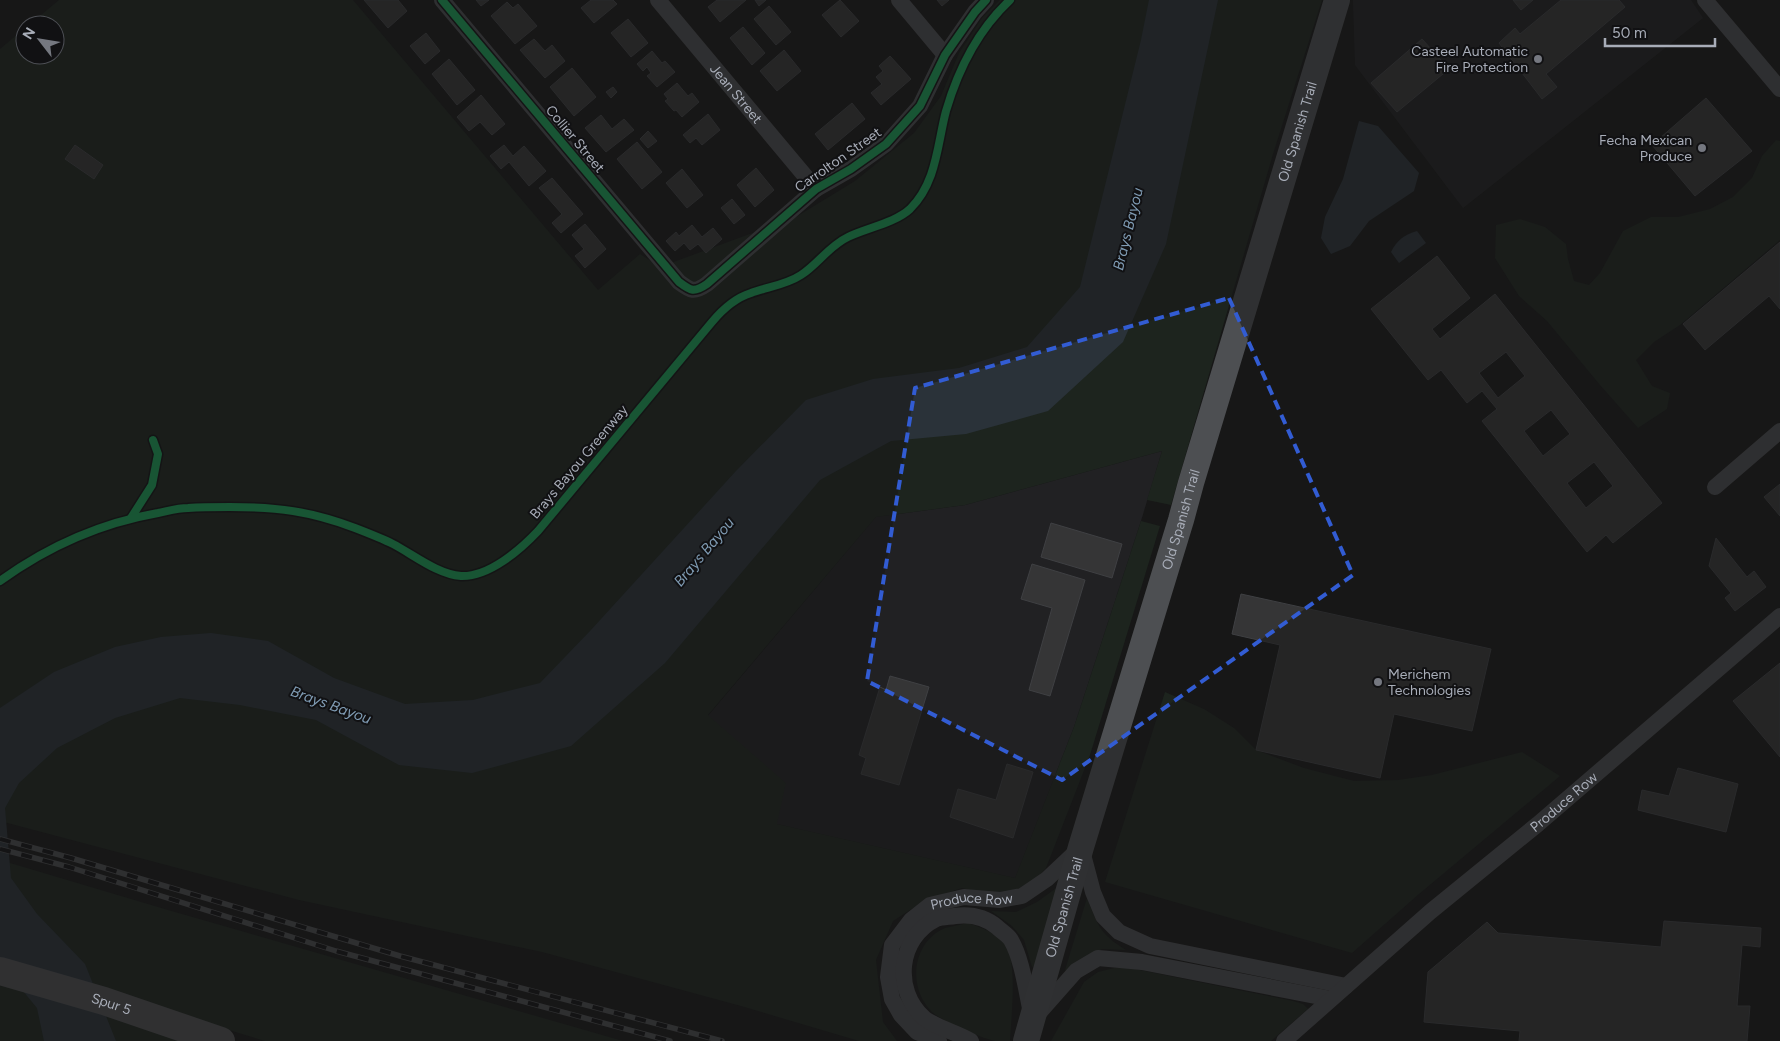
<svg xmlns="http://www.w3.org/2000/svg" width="1780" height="1041" font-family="Figtree,sans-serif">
<rect width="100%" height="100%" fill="#171717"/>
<!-- built -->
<g fill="#212123">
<path d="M1353,0H1691L1703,18L1463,208L1355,65Z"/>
<path d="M1162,451L1141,521L1074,727L1015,878L777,824L708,716L876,517L965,505Z"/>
</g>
<!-- green -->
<g fill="#1d241e">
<path d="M59,0H353L598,290L640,254L660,267L796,217L855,181L914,133L941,96L959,53L982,18L1000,0H1322L1273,154L1171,505L1147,500L1162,451L965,505L876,517L708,715L786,783L777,824L1015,878L1074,727L1141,521L1160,526L1090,755L1046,868L1031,887L996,897L962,888L924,901L893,921L876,960L883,1022L897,1041H859L741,1006L542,952L299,900L0,821V49L25,28V55H55V25H29Z"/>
<path d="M1776,140L1780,141V240L1680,325L1654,342L1636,360L1652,386L1670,393L1667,409L1638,428L1600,385L1547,321L1519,296L1495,258L1496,225L1520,219L1545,227L1566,244L1568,259L1574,281L1589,285L1600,273L1623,231L1651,217H1678L1710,209L1733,197L1752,178L1762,156Z"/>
<path d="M1165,692L1204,709L1234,728L1256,750L1304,768L1354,781L1398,780L1432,775L1522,752L1560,776L1419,894L1352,953L1105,882Z"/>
<path d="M0,860L168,910L623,1041H265L0,960Z"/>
<path d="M1055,889L1059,890L1035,966L1032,967L1024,940L1012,926L991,911L1016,912L1037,902Z"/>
<path d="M1087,898C1098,926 1100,934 1126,950L1102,949L1083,958L1067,972L1065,970Z"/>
<path d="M968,923C982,928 995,932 1005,944C1018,959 1011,1020 1010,1041C1005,1041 1000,1041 995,1041C983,1039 940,1020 932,1012C907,988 912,942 945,928C952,926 961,925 968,923Z"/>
<path d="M1114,968H1130L1293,1001L1303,1004L1308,1009L1271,1041H1051L1084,982L1098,972Z"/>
<path d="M0,985L83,1007L185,1041H0Z"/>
</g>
<!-- water -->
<g fill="#2a3239">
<path d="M1149,0H1218L1166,244L1123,342L1048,411L966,434L891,441L820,480L665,663L571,746L472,773L399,765L316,720L240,705L180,698L115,718L57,748L19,783L5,808L11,878L37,914L85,964L116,1041H44L37,1008L0,963V708L54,672L115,647L161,637L211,633L268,641L334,678L405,704L473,700L540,683L591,630L736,471L806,400L873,379L959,368L1027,347L1080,287L1141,40Z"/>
<path d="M1359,121L1378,126L1419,173L1414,191L1369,221L1350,246L1331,254L1321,238L1325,217L1343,179Z"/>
<path d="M1417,231L1426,243L1399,263L1391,252C1397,240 1404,235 1417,231Z"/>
</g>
<!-- building -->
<g fill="#353536" stroke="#3f4043" fill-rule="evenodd">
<path d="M364,0H398L407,11L388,28Z"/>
<path d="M476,0H489L481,6Z"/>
<path d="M591,0H613L617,4L594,23L581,8Z"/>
<path d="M717,0H746L720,22L708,7Z"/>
<path d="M755,0H766L759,6Z"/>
<path d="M840,0L859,21L841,37L822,15Z"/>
<path d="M937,0H949L942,6Z"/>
<path d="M1513,0H1533L1521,10Z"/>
<path d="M1561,0H1619L1625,7L1546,74L1557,87L1542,99L1499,43L1515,28L1520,34Z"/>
<path d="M507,2L513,8L518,4L537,26L515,44L491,16Z"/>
<path d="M769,6L791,32L776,45L754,19Z"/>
<path d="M628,19L648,43L631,57L611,33Z"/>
<path d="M743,27L765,53L752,65L730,38Z"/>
<path d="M426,33L440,51L425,64L410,46Z"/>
<path d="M534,39L545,51L552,45L565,61L545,78L520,50Z"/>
<path d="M1422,39L1449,69L1397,112L1371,83Z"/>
<path d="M784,50L801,71L777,91L760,71Z"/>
<path d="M652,51L662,63L665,61L675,72L657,87L647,76L651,73L647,67L643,71L637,64Z"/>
<path d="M890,56L911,79L881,105L871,93L882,84L876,77L883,71L879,66Z"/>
<path d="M449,59L475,90L457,105L432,74Z"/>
<path d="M572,68L596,97L574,116L550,87Z"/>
<path d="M677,83L688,96L692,93L699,102L682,117L676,110L674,111L665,101L668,99L664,94Z"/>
<path d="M613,87L617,92L611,98L606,92Z"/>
<path d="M481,95L505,124L492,135L480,122L469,131L457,117Z"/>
<path d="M1706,98L1752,151L1695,196L1652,145Z"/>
<path d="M852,103L865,119L828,150L815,134Z"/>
<path d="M708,114L720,130L702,145L696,138L690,143L683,135Z"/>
<path d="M601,115L612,129L624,119L634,130L606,152L585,128Z"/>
<path d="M648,131L657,141L648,148L640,139Z"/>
<path d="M637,142L662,172L642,189L617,159Z"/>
<path d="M75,145L103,165L94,179L65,159Z"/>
<path d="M504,145L513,156L524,146L546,171L529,186L509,162L501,169L490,156Z"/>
<path d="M756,168L774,190L755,207L737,185Z"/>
<path d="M682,169L703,195L687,208L666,183Z"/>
<path d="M552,178L583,214L561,233L552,223L562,214L539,188Z"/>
<path d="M732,199L745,215L734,224L721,208Z"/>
<path d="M585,224L606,249L585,268L575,256L584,249L572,235Z"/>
<path d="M692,225L702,237L713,228L722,239L706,253L698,244L690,250L684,243L675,251L666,241L676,232L679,236Z"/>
<path d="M1780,242V309L1769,296L1705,350L1683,324Z"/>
<path d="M1437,256L1470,298L1432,329L1440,339L1495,294L1662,503L1613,543L1606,535L1587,552L1482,421L1497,409L1482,391L1467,403L1441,370L1428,380L1371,309ZM1506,352L1525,376L1498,398L1479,373ZM1551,410L1570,434L1543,456L1524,431ZM1594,462L1613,486L1586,508L1567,483Z"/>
<path d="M1780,484V516L1764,497Z"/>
<path d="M1051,523L1122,544L1112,578L1041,557Z"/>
<path d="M1716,538L1747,577L1754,571L1766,587L1735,611L1725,598L1731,593L1709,566Z"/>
<path d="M1032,564L1085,580L1050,696L1029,690L1052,608L1021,599Z"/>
<path d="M1241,594L1491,649L1472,731L1394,714L1380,778L1256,750L1280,645L1232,634Z"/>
<path d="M1780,663V757L1733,701Z"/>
<path d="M890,676L929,687L899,785L861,774L866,758L859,755L880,687L886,690Z"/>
<path d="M1007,764L1033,772L1013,838L950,817L958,789L996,800Z"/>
<path d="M1678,768L1738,784L1726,832L1638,810L1642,790L1669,796Z"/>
<path d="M1664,921L1761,928L1760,947L1742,945L1737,1006H1750L1747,1041H1519L1520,1031L1424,1022L1428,972L1487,922L1498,933L1661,947Z"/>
</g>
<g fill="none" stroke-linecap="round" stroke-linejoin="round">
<!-- street -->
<g stroke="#4b4c50" stroke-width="16">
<path d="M442,0L679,282C691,291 694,293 707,284L816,189L851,169L886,144L920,106L945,55L975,12L986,0"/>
<path id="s1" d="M658,0L816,189"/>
<path d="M899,0L945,55"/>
<path d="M1705,0L1780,89"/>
<path d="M1715,487L1780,431"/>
<path d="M1038,1014L1076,971L1098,958L1142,962L1331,999"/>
<path id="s2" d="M939,1041L917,1032L901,1015L892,999L888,977L892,945L911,920L930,905L964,897L1000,900L1022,896L1047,879L1081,847L1093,892L1103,916L1119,932L1150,946L1346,986"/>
<path d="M971,1041C960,1034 931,1025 924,1018C893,990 898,938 936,919C941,917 949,917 955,916C970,914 985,917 997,927C1001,931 1008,935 1011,940C1022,959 1026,990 1031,1013"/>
<path id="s3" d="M1284,1041L1430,912L1538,824L1780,616"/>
</g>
<!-- primary -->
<path stroke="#4d4f52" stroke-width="26" id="s4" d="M1026,1041L1081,847L1181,520L1191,483L1337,0"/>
<!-- highway -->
<path stroke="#4e4e51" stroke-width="28" id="s5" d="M0,971L104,1001L221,1041"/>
<!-- rail casing -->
<g stroke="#4b4c4f" stroke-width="5.5">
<g id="rail">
<path d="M0,839L71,858L400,956L722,1041"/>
<path d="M0,849L69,867L336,951L670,1041"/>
</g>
</g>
<!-- rail -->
<use href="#rail" stroke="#111113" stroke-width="4" stroke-dasharray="11" stroke-linecap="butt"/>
<!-- cycleway casing -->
<g stroke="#111113" stroke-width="11">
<g id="cycleway">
<path d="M442,0L679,282C691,291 694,293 707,284L816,189L851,169L886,144L920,106L945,55L975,12L986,0"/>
<path d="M131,518L152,485L158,454L153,440"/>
<path d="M0,581C47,547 101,523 158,513C168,511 178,508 188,508C202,507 216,507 230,507C277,507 310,511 355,528C368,533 381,538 393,544C414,555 437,574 461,576C489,577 520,550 538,531L712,322C722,310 735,298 751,293C767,287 786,285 801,275C818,264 829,246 848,237C866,228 895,223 910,209C937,182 937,145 946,111C958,70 979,29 1010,0"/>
</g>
</g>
<!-- cycleway -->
<use href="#cycleway" stroke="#1a9f57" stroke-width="8"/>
</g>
<!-- marked area -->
<path d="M0 0H1780V1041H0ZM1229,298L1353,575L1062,780L867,681L915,388Z" fill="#171717" fill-opacity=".55" fill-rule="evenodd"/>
<path fill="none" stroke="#325cd3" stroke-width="4" stroke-dasharray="10 6" stroke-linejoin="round" d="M1229,298L1353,575L1062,780L867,681L915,388Z"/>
<!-- markers -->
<g fill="#757880" stroke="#111113" stroke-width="2">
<circle cx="1538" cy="59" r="5"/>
<circle cx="1702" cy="148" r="5"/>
<circle cx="1378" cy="682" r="5"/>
</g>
<g text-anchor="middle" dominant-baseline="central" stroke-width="4" stroke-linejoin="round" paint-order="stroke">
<!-- poi labels -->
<g font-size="14" fill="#a8adb8" stroke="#111113" text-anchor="end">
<text x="1528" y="51">Casteel Automatic<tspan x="1528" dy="16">Fire Protection</tspan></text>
<text x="1692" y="140">Fecha Mexican<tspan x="1692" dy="16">Produce</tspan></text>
<text x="1388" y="674" text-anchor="start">Merichem<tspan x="1388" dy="16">Technologies</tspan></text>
</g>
<!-- street labels -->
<g font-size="14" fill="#a8adb8" stroke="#111113">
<text stroke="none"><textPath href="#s1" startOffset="122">Jean Street</textPath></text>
<text stroke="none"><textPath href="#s4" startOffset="949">Old Spanish Trail</textPath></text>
<text transform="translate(575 139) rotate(50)">Collier Street</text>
<text transform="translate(838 160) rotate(-35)">Carrolton Street</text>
<text transform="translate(579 462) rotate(-50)">Brays Bayou Greenway</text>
<text stroke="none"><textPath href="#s4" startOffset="544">Old Spanish Trail</textPath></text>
<text stroke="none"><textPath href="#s3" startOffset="368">Produce Row</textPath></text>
<text stroke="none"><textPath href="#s2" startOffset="218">Produce Row</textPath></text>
<text stroke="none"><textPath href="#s4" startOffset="139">Old Spanish Trail</textPath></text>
<text stroke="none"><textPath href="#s5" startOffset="116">Spur 5</textPath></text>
</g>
<!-- water labels -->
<g font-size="15" font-style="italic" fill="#7f9bb3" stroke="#111113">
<text transform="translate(1128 229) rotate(-76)">Brays Bayou</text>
<text transform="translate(704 552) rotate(-50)">Brays Bayou</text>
<text transform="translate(331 705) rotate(20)">Brays Bayou</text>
</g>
</g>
<!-- north arrow -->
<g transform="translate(40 40) rotate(301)"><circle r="24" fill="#111113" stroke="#4d4f55"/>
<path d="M0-4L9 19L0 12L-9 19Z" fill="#757880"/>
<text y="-8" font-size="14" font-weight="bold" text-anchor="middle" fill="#a8adb8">N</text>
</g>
<!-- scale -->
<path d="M1605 38v8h110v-8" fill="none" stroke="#a8adb8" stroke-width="2.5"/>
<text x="1612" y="38" font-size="15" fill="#a8adb8" stroke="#111113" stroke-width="4" paint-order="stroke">50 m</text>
</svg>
